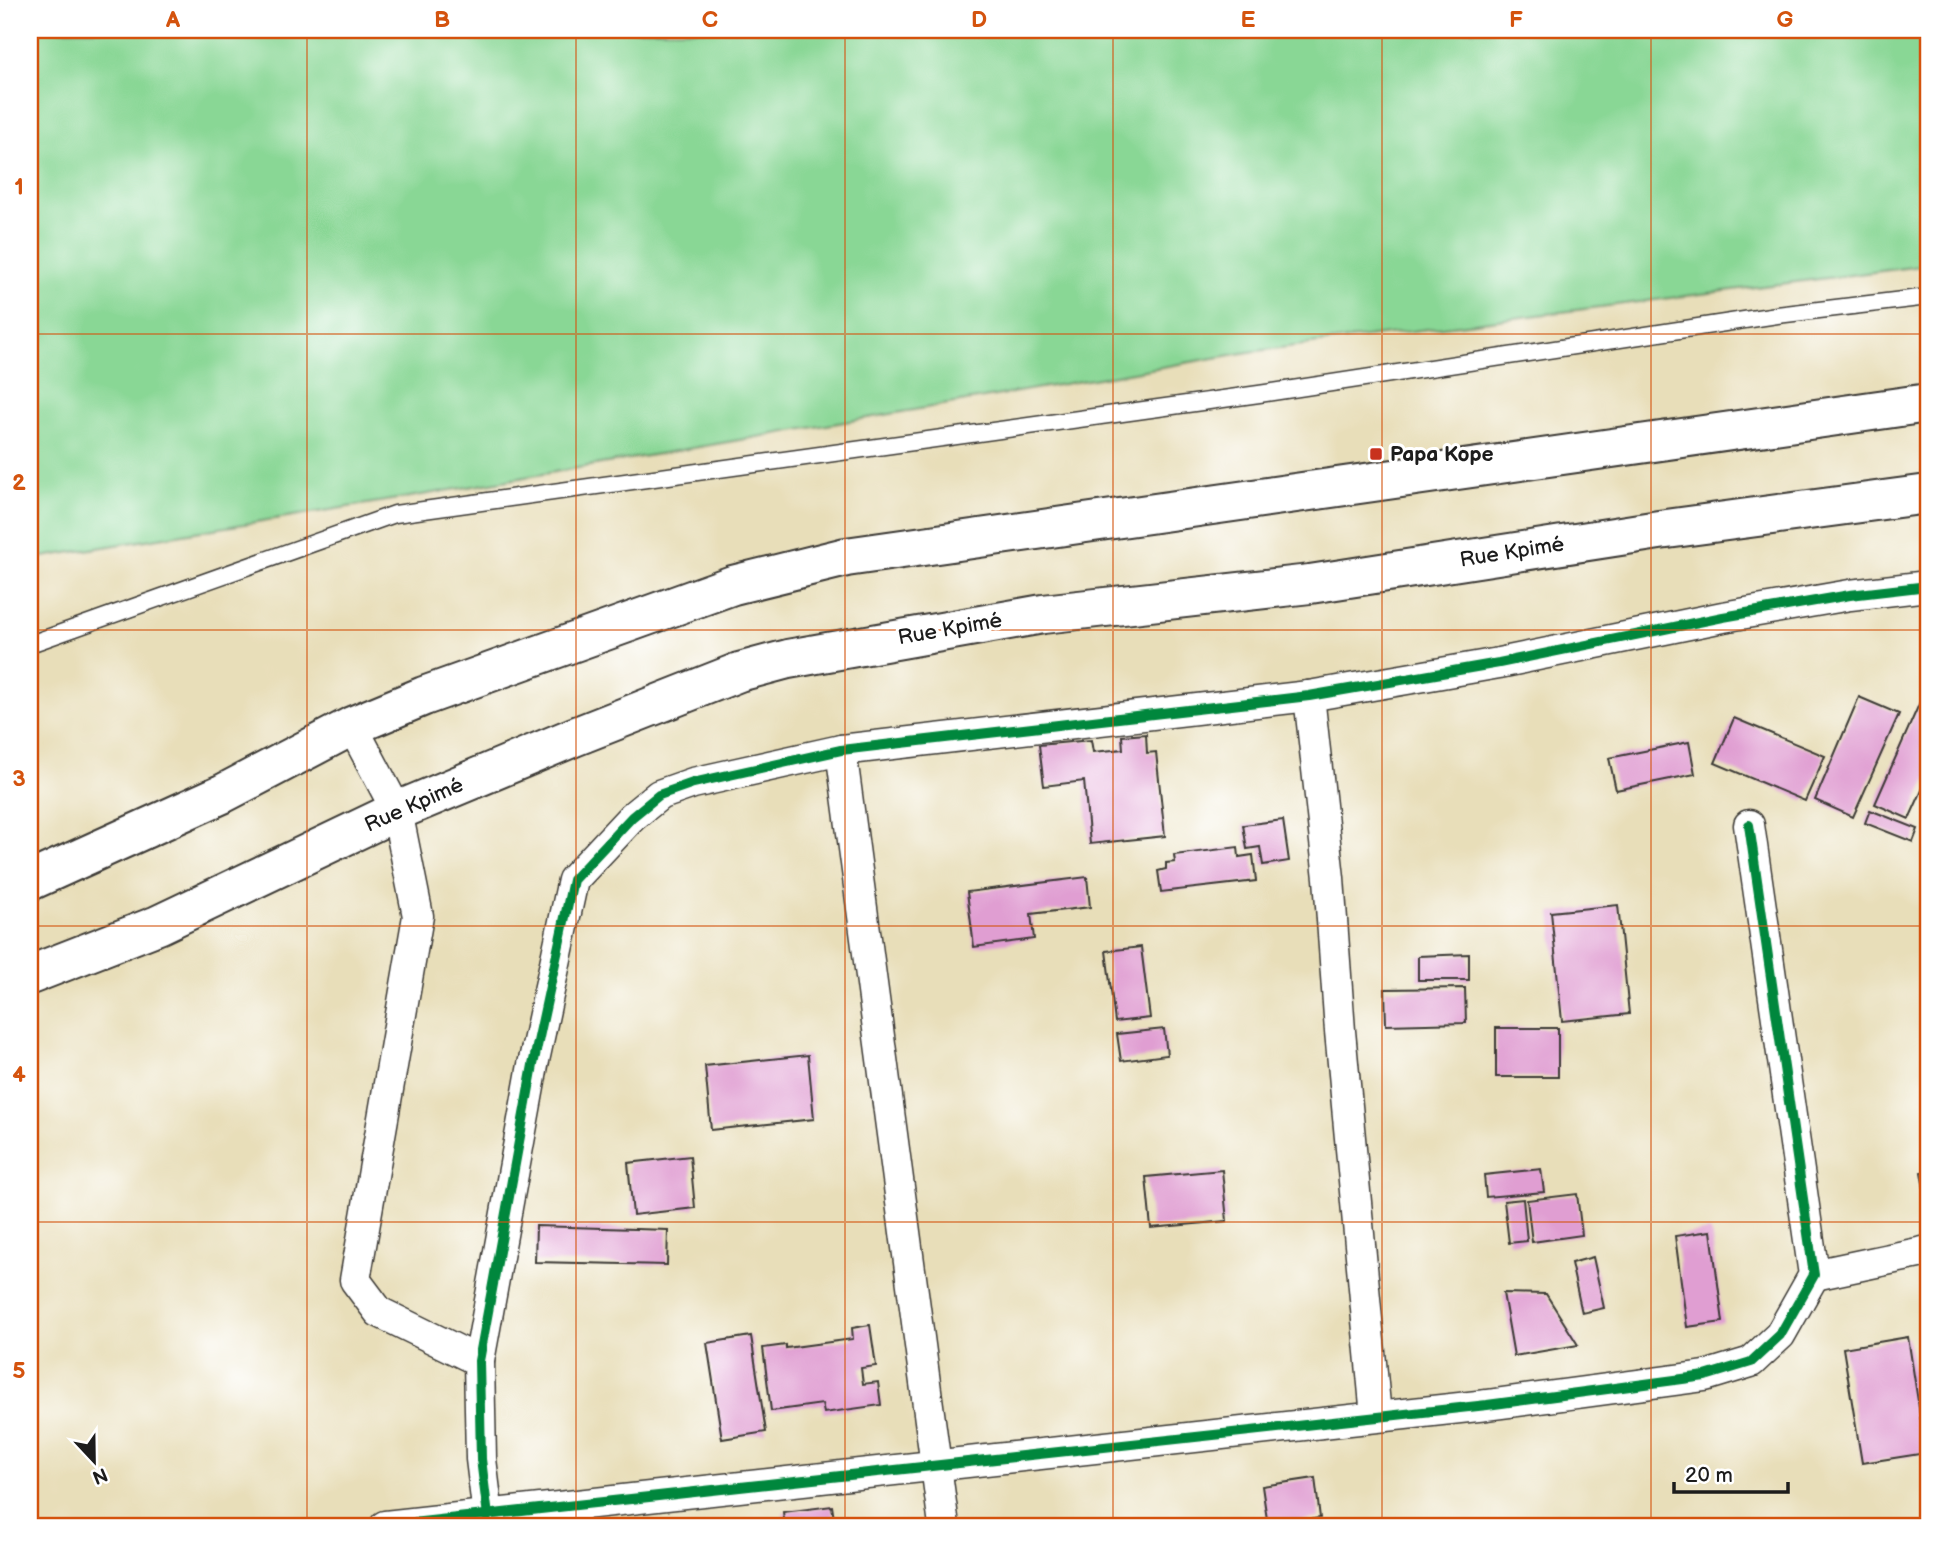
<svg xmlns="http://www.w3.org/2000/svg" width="1958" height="1556" font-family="'Balsamiq Sans',sans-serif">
<rect width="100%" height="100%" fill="#fff"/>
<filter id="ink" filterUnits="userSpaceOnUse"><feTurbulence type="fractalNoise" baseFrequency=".0143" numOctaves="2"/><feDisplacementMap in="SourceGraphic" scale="14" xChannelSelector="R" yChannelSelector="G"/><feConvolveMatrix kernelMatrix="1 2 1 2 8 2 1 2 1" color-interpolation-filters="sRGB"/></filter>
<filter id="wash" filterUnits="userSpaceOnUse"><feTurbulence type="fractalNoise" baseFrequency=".00686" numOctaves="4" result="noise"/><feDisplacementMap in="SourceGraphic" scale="28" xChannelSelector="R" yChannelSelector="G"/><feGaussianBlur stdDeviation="1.57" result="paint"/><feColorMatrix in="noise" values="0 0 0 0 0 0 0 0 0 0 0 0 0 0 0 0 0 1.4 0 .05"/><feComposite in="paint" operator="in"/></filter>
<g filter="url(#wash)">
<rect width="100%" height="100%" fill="#e8deb9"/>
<!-- green -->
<path fill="#89d795" stroke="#527a58" stroke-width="2" d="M30,30H1928V265L1249,352L416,496L30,559Z"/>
<g id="blocks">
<!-- building -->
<g fill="#e09ed2">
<path d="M1928,684V777L1909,819L1875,804Z"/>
<path d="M1859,697L1899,714L1853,817L1815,800Z"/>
<path d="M1734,718L1825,756L1805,801L1715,763Z"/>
<path d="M1146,734L1147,753L1156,752L1165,836L1090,844L1084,781L1044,786L1039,745L1091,740L1093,752L1123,749L1122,736Z"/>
<path d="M1689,742L1695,774L1616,790L1609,758Z"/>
<path d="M1870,810L1918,829L1913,842L1865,823Z"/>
<path d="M1283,820L1289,861L1263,865L1260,847L1247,849L1243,825Z"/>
<path d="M1238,847L1239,857L1253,855L1256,881L1161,892L1158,871L1166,869V863L1175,862L1174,855Z"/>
<path d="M1087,877L1090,907L1031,914L1034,939L974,947L967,892Z"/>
<path d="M1618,905L1629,1014L1562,1021L1551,912Z"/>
<path d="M1141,947L1150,1018L1115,1022L1106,951Z"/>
<path d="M1469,954V980H1418V956Z"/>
<path d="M1465,988L1466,1023L1386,1025L1385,989Z"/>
<rect x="1496" y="1028" width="62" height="49"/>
<path d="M1164,1029L1167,1055L1121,1061L1117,1034Z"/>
<path d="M808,1055L814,1119L711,1130L705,1066Z"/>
<path d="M690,1156L695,1208L633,1215L628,1163Z"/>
<path d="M1541,1169L1544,1192L1486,1197L1484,1175Z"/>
<path d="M1222,1170L1227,1221L1151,1228L1146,1177Z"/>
<path d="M1928,1171V1193L1925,1194L1921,1172Z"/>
<path d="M1577,1194L1582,1235L1532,1242L1527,1200Z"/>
<path d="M1523,1199L1527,1241L1509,1243L1504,1201Z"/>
<path d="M536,1226L668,1230L667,1265L535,1262Z"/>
<path d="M1711,1231L1723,1322L1687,1327L1675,1236Z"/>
<path d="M1593,1257L1604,1308L1582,1313L1571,1263Z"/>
<path d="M1503,1293L1546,1294L1578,1345L1514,1356Z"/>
<path d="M870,1325L876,1366L861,1368L863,1384L878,1382L881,1405L824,1413L822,1404L771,1411L763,1348L786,1345V1348L853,1339L852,1328Z"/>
<path d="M751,1336L766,1432L722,1439L707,1343Z"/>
<path d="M1908,1337L1926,1453L1862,1463L1843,1348Z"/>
<path d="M1315,1478L1320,1518L1268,1526L1262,1486Z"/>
<path d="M832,1506L835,1526H785L783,1512Z"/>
</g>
</g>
</g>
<g filter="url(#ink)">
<use href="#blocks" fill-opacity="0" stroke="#3b3934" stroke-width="2"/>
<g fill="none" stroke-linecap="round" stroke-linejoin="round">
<!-- lane casing -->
<g stroke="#3b3934" stroke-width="19">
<path id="lane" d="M30,644L395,514L1259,394L1777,315L1928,297"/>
</g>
<!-- street casing -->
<g stroke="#3b3934" stroke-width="33">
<g id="street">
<path d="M1309,696L1329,878L1340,1031L1376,1416"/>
<path d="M352,726L397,811L418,916L355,1280L379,1312L479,1361"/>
<path d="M841,750L944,1526"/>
<path d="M1814,1275L1928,1251"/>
<path d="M488,1516L481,1459L479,1361L533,1065L573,880L632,817L659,795L693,783L841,750L1309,696L1499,663L1723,617L1850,595L1928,586"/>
<path d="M385,1526L1487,1405L1705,1376L1751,1362L1780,1335L1814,1275L1749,825"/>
</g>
</g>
<!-- secondary casing -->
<g stroke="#3b3934" stroke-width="42">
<g id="secondary">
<path d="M30,881L222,794L352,726L424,696L733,585L846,557L1928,403"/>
<path d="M30,975L158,925L397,811L574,737L739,672L788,659L1043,614L1310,584L1659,530L1928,494"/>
</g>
</g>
<!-- lane -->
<use href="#lane" stroke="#fff" stroke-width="16"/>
<!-- street -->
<use href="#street" stroke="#fff" stroke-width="30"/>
<!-- secondary -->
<use href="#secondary" stroke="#fff" stroke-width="38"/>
<!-- cycleway casing -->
<g stroke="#fff" stroke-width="15">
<g id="cycleway">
<path d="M488,1516L481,1459L479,1361L533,1065L573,880L632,817L659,795L693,783L841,750L1309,696L1499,663L1723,617L1850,595L1928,586"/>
<path d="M385,1526L1487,1405L1705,1376L1751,1362L1780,1335L1814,1275L1749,825"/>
</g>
</g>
<!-- cycleway -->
<use href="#cycleway" stroke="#00873e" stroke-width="10"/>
</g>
</g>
<!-- grid -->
<path fill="none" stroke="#d4530e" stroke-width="2" stroke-opacity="0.55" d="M307,30V1526M576,30V1526M845,30V1526M1113,30V1526M1382,30V1526M1651,30V1526M30,334H1928M30,630H1928M30,926H1928M30,1222H1928"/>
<!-- markers -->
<rect fill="#c8321e" stroke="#fff" stroke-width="2.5" x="1369" y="447" width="14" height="14" rx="3.5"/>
<g text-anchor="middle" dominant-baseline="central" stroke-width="6" stroke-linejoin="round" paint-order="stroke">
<!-- poi labels -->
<g font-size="21" font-weight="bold" fill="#1c1c1c" stroke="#fff" text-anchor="start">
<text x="1390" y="454">Papa Kope</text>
</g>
<!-- street labels -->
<g font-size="21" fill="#1c1c1c" stroke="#fff">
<text transform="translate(1512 552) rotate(-9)">Rue Kpimé</text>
<text transform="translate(950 629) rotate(-10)">Rue Kpimé</text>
<text transform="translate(414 805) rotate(-24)">Rue Kpimé</text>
</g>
</g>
<!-- margin -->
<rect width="1958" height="1556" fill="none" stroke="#fff" stroke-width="77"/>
<!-- north arrow -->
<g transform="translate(94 1461) rotate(158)" stroke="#ffffff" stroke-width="5" paint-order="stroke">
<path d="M0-5L12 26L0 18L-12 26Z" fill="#1c1c1c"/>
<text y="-10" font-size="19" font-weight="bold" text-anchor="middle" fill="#1c1c1c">N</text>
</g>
<!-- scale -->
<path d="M1674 1482v10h114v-10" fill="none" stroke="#1c1c1c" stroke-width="3.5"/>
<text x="1685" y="1482" font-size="21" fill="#1c1c1c" stroke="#ffffff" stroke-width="5" paint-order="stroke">20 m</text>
<rect x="38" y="38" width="1882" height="1480" fill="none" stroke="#d4530e" stroke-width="2.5"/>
<g font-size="23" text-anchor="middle" font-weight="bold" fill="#d4530e">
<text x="173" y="27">A</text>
<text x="442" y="27">B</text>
<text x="710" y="27">C</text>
<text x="979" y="27">D</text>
<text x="1248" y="27">E</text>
<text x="1516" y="27">F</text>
<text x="1785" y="27">G</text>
<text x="19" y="194">1</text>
<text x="19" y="490">2</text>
<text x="19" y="786">3</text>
<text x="19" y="1082">4</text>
<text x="19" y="1378">5</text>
</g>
</svg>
